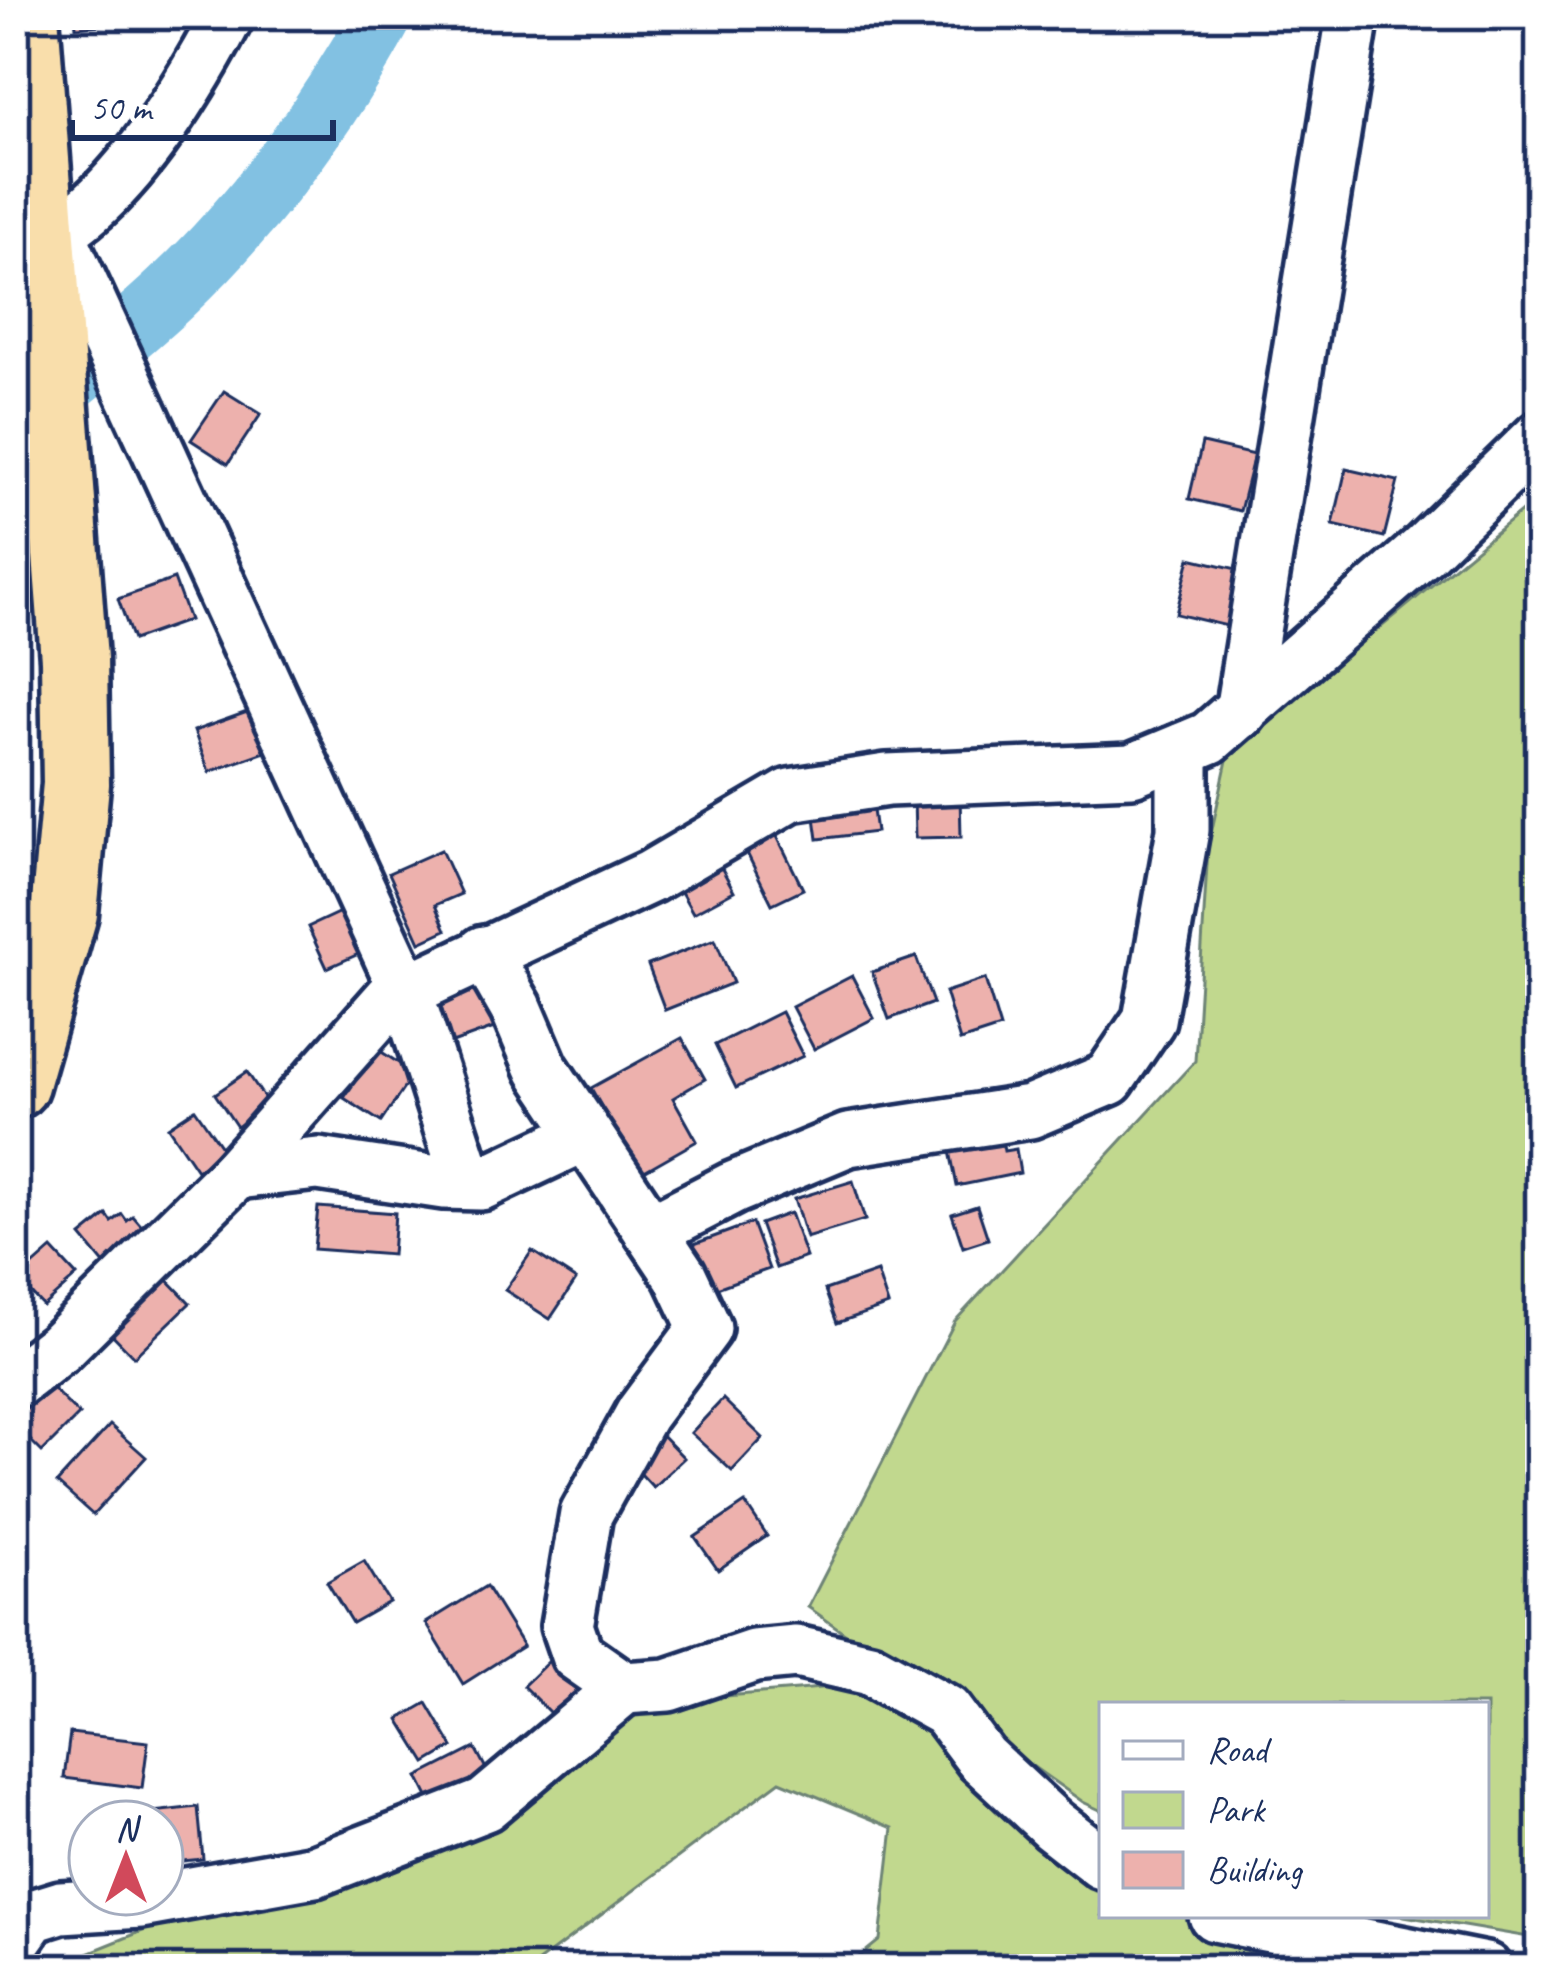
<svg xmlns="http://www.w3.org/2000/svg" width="1555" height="1984" font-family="Caveat,sans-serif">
<rect width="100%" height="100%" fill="#fff"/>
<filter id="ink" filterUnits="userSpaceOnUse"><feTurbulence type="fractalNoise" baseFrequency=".00833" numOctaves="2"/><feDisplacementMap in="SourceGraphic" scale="24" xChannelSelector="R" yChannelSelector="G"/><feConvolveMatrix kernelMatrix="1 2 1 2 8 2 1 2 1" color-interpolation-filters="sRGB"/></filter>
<g filter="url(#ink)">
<!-- green -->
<g fill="#c1d88e" stroke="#6e8476" stroke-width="3">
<path d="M1540,496V1939L1398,1915H1486V1705H1102V1811L1083,1802L808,1607L955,1321L1195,1061L1208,848L1234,728L1380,628Z"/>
<path d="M894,1682L1102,1857V1915H1249L1467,1969H844L880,1940L893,1828L780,1781L529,1969H48L275,1878L521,1813L604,1706Z"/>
</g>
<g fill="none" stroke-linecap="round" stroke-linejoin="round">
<!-- river -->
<path stroke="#82c1e2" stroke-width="63" d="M15,426C66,382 121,340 170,294C252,217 329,114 382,15"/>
</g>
<!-- building -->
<g fill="#edb1ad" stroke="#1b2f5e" stroke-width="3">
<path d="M75,15H144L145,22L76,27Z"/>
<path d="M224,391L261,414L228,464L191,440Z"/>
<path d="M1202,443L1254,455L1240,511L1189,499Z"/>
<path d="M1346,469L1398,481L1384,537L1333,525Z"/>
<path d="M1190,558L1241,570L1227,626L1176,614Z"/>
<path d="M174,579L189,620L133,640L118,599Z"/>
<path d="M250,711L265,752L209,772L194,731Z"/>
<path d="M960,795L961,837L915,838L914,796Z"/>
<path d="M872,803L876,832L818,839L814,810Z"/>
<path d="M774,830L803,889L772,904L743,845Z"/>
<path d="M441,850L461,894L435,905L446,930L420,942L389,873Z"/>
<path d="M714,854L734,891L693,913L672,876Z"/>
<path d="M353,906L372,948L327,968L308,927Z"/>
<path d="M715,939L733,983L665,1010L648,965Z"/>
<path d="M916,957L933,1003L889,1019L872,972Z"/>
<path d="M852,976L874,1018L814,1049L792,1007Z"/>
<path d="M985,979L1000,1028L960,1041L945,992Z"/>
<path d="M482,986L497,1027L441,1047L426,1005Z"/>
<path d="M781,1012L803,1056L736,1088L715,1045Z"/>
<path d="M682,1038L705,1079L673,1098L697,1141L639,1174L591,1088Z"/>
<path d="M377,1049L414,1073L381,1122L344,1098Z"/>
<path d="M247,1072L269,1105L237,1127L215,1094Z"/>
<path d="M195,1109L224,1151L197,1170L168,1127Z"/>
<path d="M1001,1136L1004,1151L1016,1149L1020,1173L957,1186L949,1146Z"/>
<path d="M853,1181L865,1220L806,1238L794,1199Z"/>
<path d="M977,1206L988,1239L963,1247L952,1214Z"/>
<path d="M318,1207L395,1213L392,1255L314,1249Z"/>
<path d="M790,1213L806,1257L776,1268L760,1224Z"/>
<path d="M122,1214L127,1221L133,1216L146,1231L105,1265L81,1236L107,1215L112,1222Z"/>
<path d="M752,1223L769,1269L703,1293L686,1247Z"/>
<path d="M52,1249L77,1276L43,1306L18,1279Z"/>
<path d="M532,1251L576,1280L550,1319L505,1290Z"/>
<path d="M877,1272L888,1305L837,1323L825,1290Z"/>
<path d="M161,1273L190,1303L134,1357L106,1328Z"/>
<path d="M46,1382L79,1415L42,1452L15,1425V1412Z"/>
<path d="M723,1399L763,1438L732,1471L691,1433Z"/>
<path d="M110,1425L146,1457L93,1515L57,1483Z"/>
<path d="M659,1432L684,1458L653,1487L628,1460Z"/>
<path d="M745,1503L767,1536L718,1570L695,1537Z"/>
<path d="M364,1561L389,1602L352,1623L327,1582Z"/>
<path d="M486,1586L523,1646L463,1684L426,1623Z"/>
<path d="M551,1659L587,1696L560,1723L523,1686Z"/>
<path d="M427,1703L453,1747L426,1763L399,1719Z"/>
<path d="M70,1733L148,1742L142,1788L64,1778Z"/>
<path d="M475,1748L491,1778L433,1807L418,1777Z"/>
<path d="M198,1807L203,1859L162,1863V1822H154L152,1812Z"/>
</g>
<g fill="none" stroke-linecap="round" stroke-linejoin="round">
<!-- minor casing -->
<g stroke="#1b2f5e" stroke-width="60">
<g id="minor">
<path d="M58,232L406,991L468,1183"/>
<path d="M27,246C111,221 189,89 228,15"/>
<path d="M1241,712L1353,15"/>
<path d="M484,952L516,1008L542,1069L680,1275L705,1328L642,1413L586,1514L567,1626L577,1655L624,1688L668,1685L754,1656L796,1652L870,1669L946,1711L981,1758L1053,1825L1102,1863"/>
<path d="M236,1173L318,1164L444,1183L481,1184L585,1135"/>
<path d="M650,1231L733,1188L848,1140L1030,1112L1109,1079L1149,1020L1183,830V749"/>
<path d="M15,1382L60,1347L236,1173L391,998L652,876L790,795L887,780L1132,770L1209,738L1423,551L1540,437"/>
<path d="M1215,1915L1485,1969"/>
<path d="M15,1940L32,1916L61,1907L141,1902L315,1871L485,1805L624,1688"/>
</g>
</g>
<!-- highway casing -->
<g stroke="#1b2f5e" stroke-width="75">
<path id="highway" d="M15,1084L64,913L76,784L74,659L25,15"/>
</g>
<!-- minor -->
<use href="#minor" stroke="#fff" stroke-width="51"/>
<!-- highway -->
<use href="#highway" stroke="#f9deab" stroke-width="66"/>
</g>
</g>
<!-- margin -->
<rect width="1555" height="1984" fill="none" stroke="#fff" stroke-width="60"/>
<rect x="30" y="30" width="1495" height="1924" fill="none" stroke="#1b2f5e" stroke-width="4.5" filter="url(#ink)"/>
<!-- legend -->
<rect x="1099" y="1702" width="390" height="216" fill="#ffffff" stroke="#a4acbf" stroke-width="3"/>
<rect x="1123" y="1741" width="60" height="18" fill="#ffffff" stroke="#a4acbf" stroke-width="3"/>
<text x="1207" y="1762" font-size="36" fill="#1b2f5e">Road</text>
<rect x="1123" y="1792" width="60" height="36" fill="#c1d88e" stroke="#a4acbf" stroke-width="3"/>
<text x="1207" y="1822" font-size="36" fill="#1b2f5e">Park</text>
<rect x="1123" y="1852" width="60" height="36" fill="#edb1ad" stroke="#a4acbf" stroke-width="3"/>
<text x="1207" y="1882" font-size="36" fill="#1b2f5e">Building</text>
<!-- north arrow -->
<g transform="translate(126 1858)"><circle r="57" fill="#ffffff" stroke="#a4acbf" stroke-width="3"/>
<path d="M0-9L21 45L0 30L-21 45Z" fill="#d1495b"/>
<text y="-18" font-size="33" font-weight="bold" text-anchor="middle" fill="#1b2f5e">N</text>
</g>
<!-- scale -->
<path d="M72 120v18h261v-18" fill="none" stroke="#1b2f5e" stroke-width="6"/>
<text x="90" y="120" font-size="36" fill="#1b2f5e" stroke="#ffffff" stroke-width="9" paint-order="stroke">50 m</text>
</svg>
